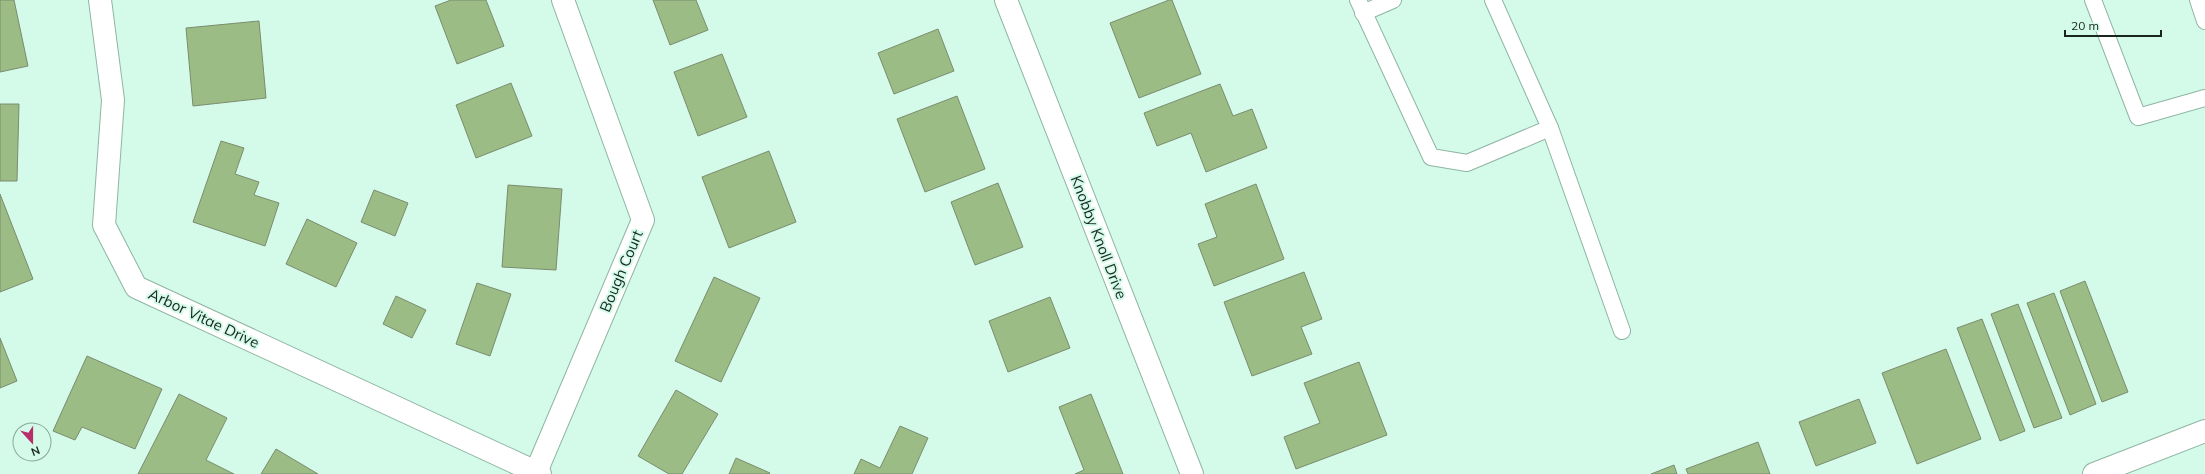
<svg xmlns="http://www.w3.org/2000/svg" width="2205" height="474" font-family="Mulish,sans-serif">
<rect width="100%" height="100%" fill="#d4fbea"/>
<!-- building -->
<g fill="#9bbc84" stroke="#7b8c6f">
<path d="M0,0H14L28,66L0,72Z"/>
<path d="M451,0H486L504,46L457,64L435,6Z"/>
<path d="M653,0H696L708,30L670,45Z"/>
<path d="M1169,0H1172L1201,74L1139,98L1110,23Z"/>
<path d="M259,21L266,98L193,106L186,28Z"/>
<path d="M938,29L954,71L894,94L878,53Z"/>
<path d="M722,54L747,117L698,136L674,72Z"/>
<path d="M511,83L532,136L476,158L456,105Z"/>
<path d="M1220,84L1233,116L1252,109L1267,148L1206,172L1191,133L1157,146L1144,113Z"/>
<path d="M957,96L985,169L925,192L897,119Z"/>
<path d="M0,104H19L17,181H0Z"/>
<path d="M221,141L244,148L235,174L259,182L254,195L279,203L265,246L193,222Z"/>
<path d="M769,151L796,222L729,248L702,177Z"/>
<path d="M998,183L1023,247L975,265L951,202Z"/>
<path d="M1256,184L1284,259L1214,286L1198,244L1217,237L1205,204Z"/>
<path d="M508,185L562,189L556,270L502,267Z"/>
<path d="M374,190L408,203L395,236L361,222Z"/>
<path d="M0,194L33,279L0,292Z"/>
<path d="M307,219L357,243L336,287L286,264Z"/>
<path d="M1304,272L1322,319L1301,327L1312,354L1252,376L1224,302Z"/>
<path d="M714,277L760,298L721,382L675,361Z"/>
<path d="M2085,281L2128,392L2102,402L2060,291Z"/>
<path d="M477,283L511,294L490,356L456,344Z"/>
<path d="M2054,293L2096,404L2070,415L2027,303Z"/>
<path d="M396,296L426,310L412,338L383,324Z"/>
<path d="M1050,297L1070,348L1008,372L989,321Z"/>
<path d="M2018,304L2062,418L2034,428L1991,314Z"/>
<path d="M1982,319L2025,431L2000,441L1957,328Z"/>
<path d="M0,338L17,381L0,388Z"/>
<path d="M1946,349L1981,439L1917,464L1882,373Z"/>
<path d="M87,356L162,389L135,449L82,427L75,440L53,431Z"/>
<path d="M1359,362L1387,435L1296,469L1284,437L1320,423L1304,383Z"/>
<path d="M676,390L718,414L682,474H669L638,456Z"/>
<path d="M179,394L227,418L206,460L234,474H138Z"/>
<path d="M1091,394L1123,474H1075L1084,470L1059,407Z"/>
<path d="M1859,399L1876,443L1816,466L1799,422Z"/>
<path d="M900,426L928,438L912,474H854L861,459L880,468Z"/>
<path d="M1758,442L1770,474H1688L1686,469Z"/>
<path d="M276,449L318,474H261Z"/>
<path d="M736,458L770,473L769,474H729Z"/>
<path d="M1674,465L1677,474H1651Z"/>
</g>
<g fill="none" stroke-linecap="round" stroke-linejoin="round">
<!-- service casing -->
<g stroke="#8fb4a4" stroke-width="18">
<g id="service">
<path d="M1358,0L1431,157L1467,163L1550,128L1622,331"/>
<path d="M1493,0L1550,128"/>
<path d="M2093,0L2138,117L2205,98"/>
<path d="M2198,0L2205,21"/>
<path d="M1363,13L1393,0"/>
</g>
</g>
<!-- minor casing -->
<g stroke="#8fb4a4" stroke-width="24">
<g id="minor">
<path d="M100,0L113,100L104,225L136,287L540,474"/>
<path d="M1006,0L1192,474"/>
<path d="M536,472L643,220L563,0"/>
<path d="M2094,474L2205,431"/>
</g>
</g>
<!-- service -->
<use href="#service" stroke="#fff" stroke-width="16"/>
<!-- minor -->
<use href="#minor" stroke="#fff" stroke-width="22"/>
</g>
<g text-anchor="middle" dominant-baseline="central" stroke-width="4" stroke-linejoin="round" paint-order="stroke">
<!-- street labels -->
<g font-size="15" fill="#17261f" stroke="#d4fbea">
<text transform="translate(1099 237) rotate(69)">Knobby Knoll Drive</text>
<text transform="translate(621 271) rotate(-67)">Bough Court</text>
<text transform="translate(204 318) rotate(25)">Arbor Vitae Drive</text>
</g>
</g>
<!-- north arrow -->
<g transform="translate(32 442) rotate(159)"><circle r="19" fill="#d4fbea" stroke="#88a699"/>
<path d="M0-3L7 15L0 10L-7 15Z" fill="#b82e6a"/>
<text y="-6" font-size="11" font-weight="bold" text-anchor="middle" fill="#17261f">N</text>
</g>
<!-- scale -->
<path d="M2065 30v6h96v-6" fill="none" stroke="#17261f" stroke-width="2"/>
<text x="2071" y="30" font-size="12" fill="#17261f" stroke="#d4fbea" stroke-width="3" paint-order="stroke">20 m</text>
</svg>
